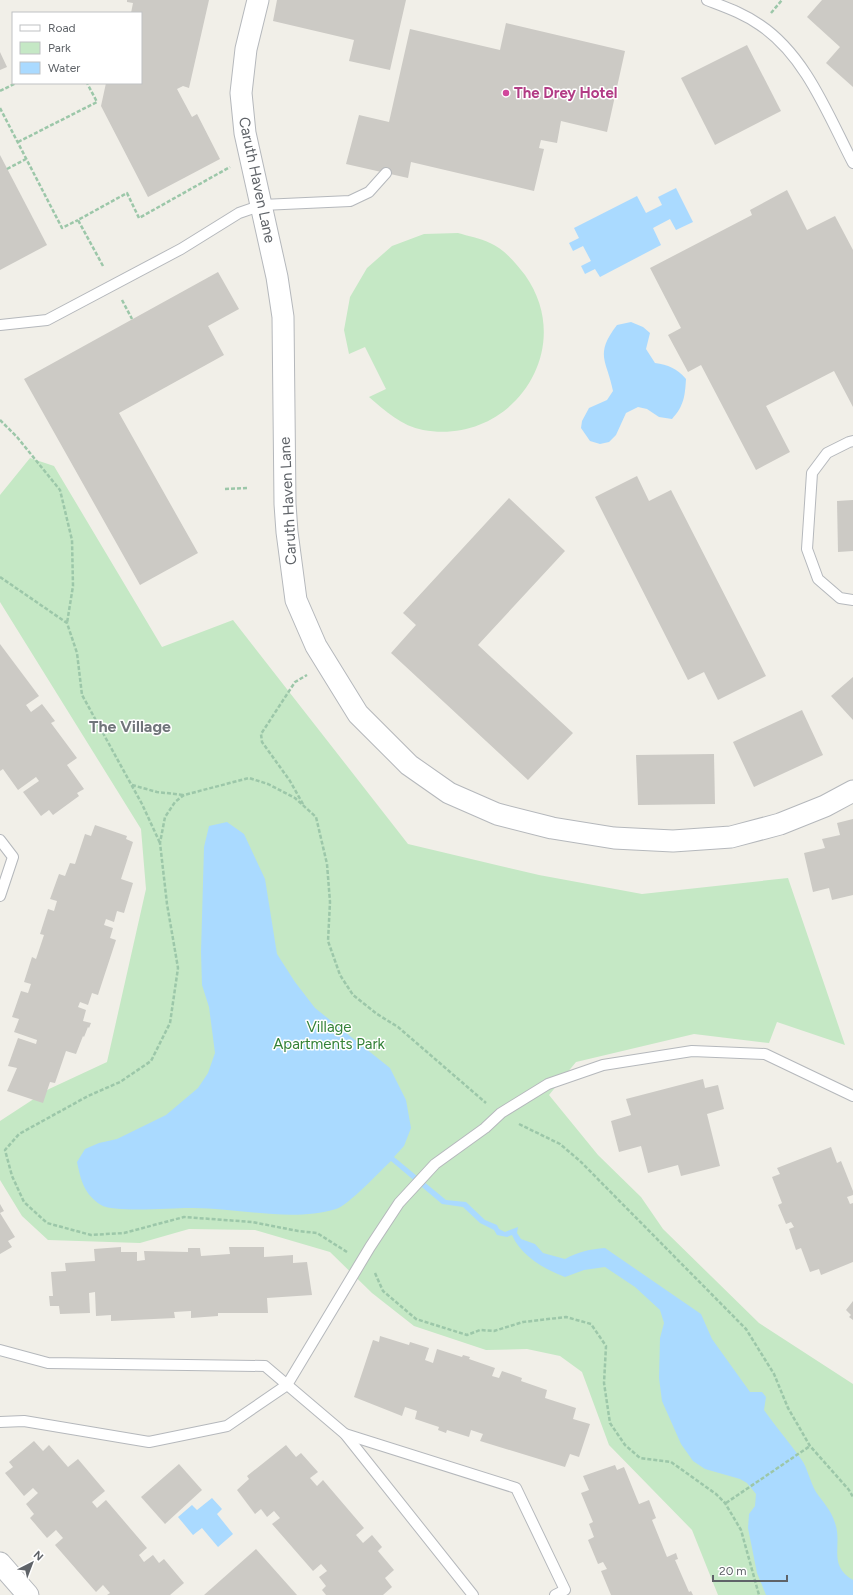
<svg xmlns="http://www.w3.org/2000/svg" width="853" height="1595" font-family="Figtree,sans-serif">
<rect width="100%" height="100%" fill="#f1efe8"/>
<!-- green -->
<g fill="#c5e8c5">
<path d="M458,233C468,236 480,238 490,243C504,249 516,263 525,275C578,350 511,446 423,430C402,426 385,411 369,397L386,389L365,347L349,354L344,330L350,297L367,268L392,246L424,234Z"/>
<path d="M30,458L54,466L162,647L233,620L408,844L539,875L642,894L788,878L845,1045L777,1022L769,1043L694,1034L576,1062L549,1095L598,1155L641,1197L663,1229L759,1323L853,1384V1595H718L692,1530L609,1445L582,1372L560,1356L527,1349L486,1350L414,1326L372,1293L330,1252L255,1230L189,1229L140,1243L48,1240L22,1216L0,1180V1121L49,1089L107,1062L146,889L141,829L0,602V495Z"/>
</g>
<!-- water -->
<g fill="#aadaff">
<path d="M676,188L693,222L676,230L670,219L653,228L661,245L600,277L595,269L585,274L581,266L591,261L583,246L573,251L569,243L579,238L574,228L637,196L646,213L662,205L658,197Z"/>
<path d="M631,322L643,327L650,333L646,349L655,363C668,365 677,368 686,379C685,396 684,406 672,419L659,417L647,409L638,407L626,413L616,435L609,442L600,444L590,441L581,428L582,421L589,408L607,400L613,391C607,360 594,355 617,325Z"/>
<path d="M227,822L244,834L265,879L277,954L295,982L315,1008L390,1068L406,1100L411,1128L404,1146L394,1157L446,1200L466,1202L485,1220L497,1225L499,1229L505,1232L518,1227L517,1233L521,1239L535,1244L543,1253L565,1259C578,1252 590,1249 605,1248L701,1314L712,1339L750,1392H762L766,1397L764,1410C776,1427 789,1442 801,1459C807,1466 810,1482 816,1492C823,1502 831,1510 835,1523C843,1545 827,1565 853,1580V1595H766L757,1573L748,1528L749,1514L755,1506L756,1494L747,1483L740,1479L705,1469L693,1461L681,1444L662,1401L659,1378L660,1338L664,1323L660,1310L635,1287L605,1267L584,1270L565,1277C544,1269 521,1256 512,1235L507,1237L497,1235L494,1230L480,1223L463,1207L442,1204L391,1161C380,1171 349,1205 336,1209C289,1223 237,1207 189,1208C172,1208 114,1213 101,1205C84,1194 81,1181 77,1162L85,1149L99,1143L117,1139L166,1115L198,1088L208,1073L215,1053L209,1007L202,985L201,952L204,847L209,826Z"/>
<path d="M212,1498L222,1509L217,1514L233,1534L218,1547L202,1528L193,1535L178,1517L192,1505L197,1510Z"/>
</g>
<!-- building -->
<g fill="#cccac5">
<path d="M127,0H209L189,88L183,86L177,89L192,117L197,114L220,159L148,197L101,106L106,83H141V13H131L133,3L127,2Z"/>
<path d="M277,0H406L390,70L349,61L354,40L273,21Z"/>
<path d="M822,0H853V87L826,63L840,47L807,17Z"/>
<path d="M506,23L625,51L607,132L561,121L557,143L541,140L539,148L544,149L534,191L411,162L408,178L346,164L359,115L389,122L410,29L500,50Z"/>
<path d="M747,45L781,111L715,145L681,78Z"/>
<path d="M0,52L7,67L0,70Z"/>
<path d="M0,155L47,245L0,270Z"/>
<path d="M787,190L807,230L835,216L853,250V407L834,371L766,406L790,452L756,470L701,365L688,372L668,335L681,328L650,268L752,215L750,210Z"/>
<path d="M218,272L239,309L208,326L224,355L119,413L198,553L140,585L24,379Z"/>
<path d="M637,476L649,501L671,490L766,676L718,700L704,672L688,680L595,497Z"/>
<path d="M509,498L565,551L478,645L573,733L528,780L391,653L416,625L403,613Z"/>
<path d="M853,500V551L838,552L837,501Z"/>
<path d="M0,644L39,696L26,705L31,712L42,704L55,721L51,723L77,758L67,765L84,789L77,793L79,796L53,815L49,810L41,816L23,792L39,781L36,777L18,790L3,769L0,771Z"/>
<path d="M853,677V720L831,696Z"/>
<path d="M802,710L823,755L754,787L733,742Z"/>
<path d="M714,754L715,804L638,805L636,755Z"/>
<path d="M853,819V895L832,900L829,888L813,892L804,853L825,848L822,839L840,835L837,823Z"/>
<path d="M95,825L127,836L126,839L133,842L121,879L133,883L124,913L117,911L114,922L106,919L104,925L113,928L110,938L116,940L98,995L92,993L88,1005L80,1002L78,1007L86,1010L83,1021L91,1023L89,1028L88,1027L84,1037L83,1036L76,1054L66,1051L55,1083L50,1082L43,1103L7,1091L17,1068L8,1066L18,1038L36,1044L37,1040L14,1032L19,1019L12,1017L21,991L28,993L31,984L24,982L32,957L36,959L44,935L40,934L48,909L54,911L57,901L50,899L59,874L65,876L70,863L75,864L85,834L91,836Z"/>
<path d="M703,1079L705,1088L718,1085L724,1109L707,1114L720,1166L681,1176L678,1165L648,1173L641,1146L619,1152L611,1121L631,1115L626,1099Z"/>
<path d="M831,1147L837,1163L841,1161L853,1191V1195L847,1197L850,1204L853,1203V1262L821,1275L819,1269L810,1272L801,1248L796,1250L789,1229L794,1227L791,1222L786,1224L778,1205L782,1203L772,1177L780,1174L777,1168Z"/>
<path d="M0,1204L4,1211L0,1213L15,1237L8,1241L12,1247L0,1254Z"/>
<path d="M121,1247V1252H137V1261L145,1260L144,1251L188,1252V1248H200L201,1256L230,1254L229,1247H264V1257L293,1255V1263L307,1262L312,1295L267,1298L268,1313H218V1316L191,1318V1311L174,1312L175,1318L111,1321V1315L96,1316L95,1292L89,1293L90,1313L60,1314L59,1306H50L49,1296H53L51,1272L66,1271L65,1263L95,1261L94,1249Z"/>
<path d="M853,1301V1320L849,1317L851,1315L846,1310Z"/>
<path d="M380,1336L409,1345L410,1342L429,1348L425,1360L433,1363L437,1349L462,1357L463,1355L470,1357L469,1359L495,1368L492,1376L499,1378L502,1371L522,1378L521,1381L547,1390L545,1398L576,1408L573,1419L590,1424L579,1457L570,1454L565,1467L480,1441L483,1434L471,1430L469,1437L447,1430L446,1433L438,1430L439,1427L415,1419L417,1411L405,1407L402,1416L354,1397L373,1340L379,1342Z"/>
<path d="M34,1441L43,1451L49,1445L68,1467L78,1459L105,1491L92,1502L97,1508L106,1500L147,1548L139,1555L144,1562L153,1555L159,1563L164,1559L184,1583L170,1595H107L110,1593L103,1585L96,1592L55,1545L63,1538L56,1530L47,1538L30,1518L34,1514L26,1504L38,1493L33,1488L24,1496L5,1473L13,1467L9,1462Z"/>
<path d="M286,1445L296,1457L301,1453L318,1472L310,1478L317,1486L323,1480L364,1528L356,1535L363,1543L372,1535L382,1547L378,1551L394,1570L385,1578L392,1587L383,1595H326L322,1590L326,1586L319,1577L327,1571L321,1564L313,1571L272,1524L280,1518L274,1511L267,1517L261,1509L255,1514L237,1490L249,1479L247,1476Z"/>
<path d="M179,1464L202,1490L165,1524L141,1497Z"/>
<path d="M615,1465L617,1470L624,1467L639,1504L649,1500L656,1518L652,1520L667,1557L676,1553L678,1559L675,1560L689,1592L691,1591L693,1595H611L601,1571L607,1569L603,1562L598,1564L588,1540L594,1537L589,1524L593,1522L581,1493L589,1490L583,1476Z"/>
<path d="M256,1549L297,1595H204Z"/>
</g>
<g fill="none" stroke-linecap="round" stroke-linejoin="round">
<!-- lane casing -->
<g stroke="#b5b8bc" stroke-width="12">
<g id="lane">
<path d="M707,0C725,7 743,13 760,25C806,56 828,115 853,163"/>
<path d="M0,325L47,320L181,249L239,213L262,205L350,201L369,192L386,173"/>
<path d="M853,441L849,442L827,453L812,473L807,549L818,579L840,598L853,600"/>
<path d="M0,840L13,857L0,896"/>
<path d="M0,1350L48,1363L265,1366L345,1434L473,1595"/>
<path d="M0,1422L24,1421L149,1442L227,1426L287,1385L370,1247L399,1203L435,1164L485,1128L501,1113L548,1084L603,1065L692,1051L765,1054L853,1096"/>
<path d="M345,1434L516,1488L565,1590L555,1595"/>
</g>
</g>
<!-- street casing -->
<g stroke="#b5b8bc" stroke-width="23">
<g id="street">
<path d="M258,0L246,49L241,93L245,133L277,277L283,317L285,504L287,532L296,600L316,646L358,714L409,765L449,793L497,814L552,828L614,838L673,841L731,837L780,824L825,806L853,791"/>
<path d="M0,1563L28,1595"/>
</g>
</g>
<!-- path -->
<g stroke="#9cc7a9" stroke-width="2.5" stroke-dasharray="4 2" stroke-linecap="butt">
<path d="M79,13V12"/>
<path d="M771,13L782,0"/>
<path d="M0,91L16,83"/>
<path d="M0,108L62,228L78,220"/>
<path d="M18,142L97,102L87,83"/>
<path d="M7,169L26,159"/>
<path d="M103,266L78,220L127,193L139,218L230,167"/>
<path d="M122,300L132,319"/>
<path d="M0,420L17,437L60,490L72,540L73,586L67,623"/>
<path d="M225,489L248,488"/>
<path d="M0,577L67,623L77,653L82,695L142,804L160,843"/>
<path d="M132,785L157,792L184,795"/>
<path d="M303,804L290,781L262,742L261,734L295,682L307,675"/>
<path d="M519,1124L560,1144L580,1161L746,1329L774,1374L788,1408L810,1446L849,1490L853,1497"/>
<path d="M347,1252L317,1233L298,1231L252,1222L184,1217L124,1233L91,1235L47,1223L24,1202L12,1176L5,1150L19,1134L88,1096L120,1082L151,1061L170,1023L178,968L167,904L160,843L165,817L175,802L184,795L249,778L268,784L295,798L316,817L327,864L330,902L328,941L340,975L353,995L377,1014L398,1027L486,1103"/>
<path d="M375,1273L383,1291L416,1319L467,1335L480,1330L494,1331L523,1322L566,1317L591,1324L606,1346L604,1383L610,1423L625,1445L640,1458L671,1462L716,1494L725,1503L741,1530L759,1595"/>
<path d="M726,1503L810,1446"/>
</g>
<!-- lane -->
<use href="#lane" stroke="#fff" stroke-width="10"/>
<!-- street -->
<use href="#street" stroke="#fff" stroke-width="21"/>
</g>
<!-- markers -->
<circle fill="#d1479c" stroke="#fff" stroke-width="1.5" cx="506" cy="93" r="4"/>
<g text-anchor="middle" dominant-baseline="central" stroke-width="3" stroke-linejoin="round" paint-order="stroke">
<!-- hotel labels -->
<g font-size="15" font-weight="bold" fill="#b23c85" stroke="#fff" text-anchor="start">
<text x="514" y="93">The Drey Hotel</text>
</g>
<!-- street labels -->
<g font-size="15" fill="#5f6368" stroke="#fff">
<text transform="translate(257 180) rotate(78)">Caruth Haven Lane</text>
<text transform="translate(288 501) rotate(-93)">Caruth Haven Lane</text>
</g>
<!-- park labels -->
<g font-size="15" fill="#348238" stroke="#fff">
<text x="329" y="1027">Village<tspan x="329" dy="17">Apartments Park</tspan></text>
</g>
<!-- neighbourhood labels -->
<g font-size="16" font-weight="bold" fill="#70757a" stroke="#fff">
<text x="130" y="726">The Village</text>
</g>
</g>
<!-- legend -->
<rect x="12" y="12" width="130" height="72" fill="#ffffff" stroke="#bfc1c3"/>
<rect x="20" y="25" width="20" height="6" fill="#ffffff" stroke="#bfc1c3"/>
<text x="48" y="32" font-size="12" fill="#5f6368">Road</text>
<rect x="20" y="42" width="20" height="12" fill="#c5e8c5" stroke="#bfc1c3"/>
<text x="48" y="52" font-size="12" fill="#5f6368">Park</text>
<rect x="20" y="62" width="20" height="12" fill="#aadaff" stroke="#bfc1c3"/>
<text x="48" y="72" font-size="12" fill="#5f6368">Water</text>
<!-- north arrow -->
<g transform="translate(32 1563) rotate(42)" stroke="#ffffff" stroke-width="3" paint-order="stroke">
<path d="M0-3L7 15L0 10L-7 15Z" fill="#5f6368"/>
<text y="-6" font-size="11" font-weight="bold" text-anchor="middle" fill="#5f6368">N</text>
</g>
<!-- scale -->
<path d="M713 1575v6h74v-6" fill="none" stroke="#5f6368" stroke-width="2"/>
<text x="719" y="1575" font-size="12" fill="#5f6368" stroke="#ffffff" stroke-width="3" paint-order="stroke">20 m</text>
</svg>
